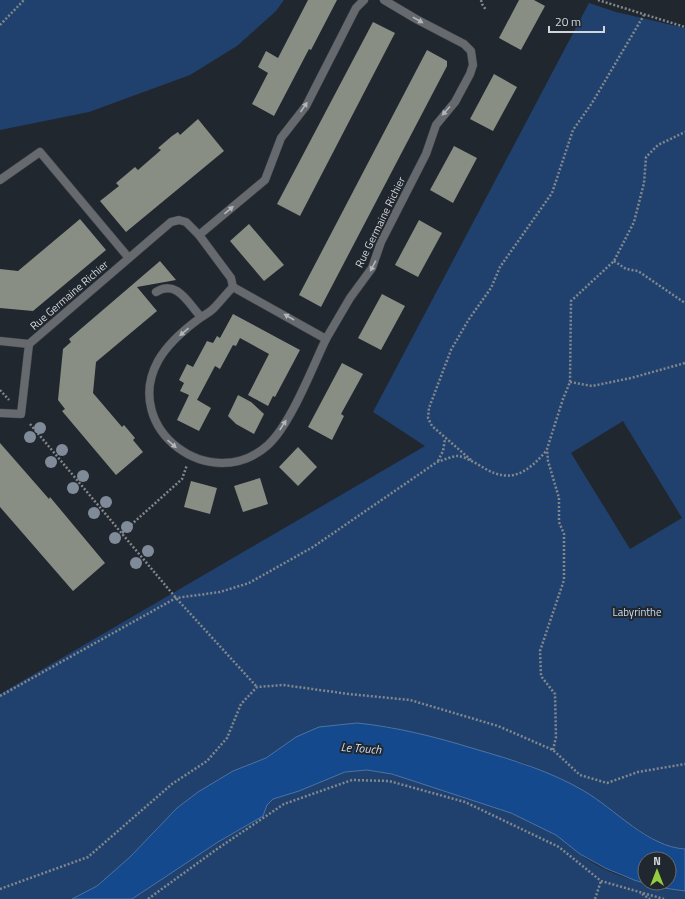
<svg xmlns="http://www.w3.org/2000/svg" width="685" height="899" font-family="'Titillium Web',sans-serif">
<rect width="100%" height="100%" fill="#21272e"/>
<!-- green -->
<g fill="#20416e" fill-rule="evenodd">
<path d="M0,0H284L276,11L237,46L190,75L89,112L0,130Z"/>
<path d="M589,3L616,12L685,28V849L666,847L623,820L585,792L524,763L390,727L357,723L296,737L266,758L233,771L198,792L177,808L130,857L97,886L72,899H0V694L425,446L373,412ZM623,421L682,518L630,549L571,453Z"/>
<path d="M367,770C389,772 410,779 432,786C473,799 518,812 556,835C565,840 572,848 580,854C609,877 649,885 685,891V899H132L218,842L263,816L267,805L273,799L345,772Z"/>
</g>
<!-- water -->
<path fill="#14498e" stroke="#4d73a5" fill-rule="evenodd" d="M357,723C397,727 436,737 475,749C513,760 550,771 584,791C615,809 648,847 685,849V891L657,887L634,880L605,868L580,854L556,835L511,813L392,774L367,770L345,772L299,791L273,799L267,805L263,816L218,842L132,899H72L97,886L130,857L177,808L198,792L233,771L266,758L296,737L319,727ZM645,859H669V883H645Z"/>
<!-- building -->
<g fill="#888e83">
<path d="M308,0H337L311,50L309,49L274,116L252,104L268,73L258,67L266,51L278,58Z"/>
<path d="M519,0H534L545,6L521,50L499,38Z"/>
<path d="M373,22L395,33L300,216L277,204Z"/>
<path d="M427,50L447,61V66L321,307L299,295Z"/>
<path d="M494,74L517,87L493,131L470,119Z"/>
<path d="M198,119L224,151L126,232L100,201L119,186L116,183L135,167L138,170L161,150L158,148L172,136L178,132L180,135Z"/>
<path d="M454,146L477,158L453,203L430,190Z"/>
<path d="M80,219L106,250L33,311L0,308V269L18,271Z"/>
<path d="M419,220L442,233L418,277L395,265Z"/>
<path d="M249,224L284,265L264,281L230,241Z"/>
<path d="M160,261L176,280L137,287L157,311L96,362L93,393L122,427L124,425L135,438L133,440L143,452L116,475L62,411L65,409L58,400L63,349L71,342L69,339Z"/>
<path d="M382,294L405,306L381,350L358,338Z"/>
<path d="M233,314L300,350L275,397L273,396L268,406L248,395L269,354L240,338L236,346L233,345L220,369L215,366L197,400L194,398L211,408L199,431L177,420L189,395L180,391L184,383L179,380L187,364L193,367L207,341L213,343L217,336L220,338Z"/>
<path d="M342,363L363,374L341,414L344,416L332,440L308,427Z"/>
<path d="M238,395L251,402L264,414L254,434L236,424L228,416Z"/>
<path d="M0,443L49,499L50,497L105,563L73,591L0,507Z"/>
<path d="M298,447L317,467L298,486L279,467Z"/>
<path d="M260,478L268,504L243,512L234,486Z"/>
<path d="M191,481L217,488L210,514L184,507Z"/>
</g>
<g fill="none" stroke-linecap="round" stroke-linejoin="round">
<!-- lane casing -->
<g stroke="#3d434a" stroke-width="9">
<g id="lane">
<path d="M0,180L40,152L128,257"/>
<path d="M156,292C177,279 188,303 201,317"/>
</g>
</g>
<!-- street casing -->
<g stroke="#3d434a" stroke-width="9">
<g id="street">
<path d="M199,235L265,180L281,138L306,106L356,8L364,0"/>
<path d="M233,287L326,339L350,298L372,268L381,242L426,154L436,125L455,102L470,74L473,65L471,51L464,44L416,19L384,0"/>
<path d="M233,287C226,294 220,302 213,309C209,313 204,315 200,318C185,329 168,343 158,361C121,429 211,496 268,445C291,424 312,368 326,339"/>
<path d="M0,341L29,344L21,414L0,413"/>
<path d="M29,344L171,222L179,220L186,222L199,235L231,278L233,287"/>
</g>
</g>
<!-- path -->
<g stroke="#82878c" stroke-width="2.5" stroke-dasharray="2 2" stroke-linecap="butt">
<path d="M481,0L482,4L486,10"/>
<path d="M598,0L685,27"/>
<path d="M0,25L24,0"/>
<path d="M614,261L626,269L638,271L685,303"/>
<path d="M570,382L592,386L631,378L685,363"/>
<path d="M0,390L9,400"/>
<path d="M30,424L176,598L257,687"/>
<path d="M471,460L432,426L428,418L429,408L451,350L469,319L491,288L500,267L552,193L573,130L592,103L644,15"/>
<path d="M438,461L443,451L445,439"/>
<path d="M122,533L182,479L187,465"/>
<path d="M0,696L176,598L220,592L249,583L313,547L437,462C444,460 452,456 458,456C466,457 477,464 484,468C512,485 529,471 547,450"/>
<path d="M553,750L556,737L555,694L541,676L540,651L564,580V534L559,522V498L548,461L547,449L563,399L570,382L571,301L614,261L634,222L644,183L646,157L658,145L685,132"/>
<path d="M0,889L88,857L172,784L207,761L227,738L241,704L257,687L283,685L349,694L410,700L498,726L553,750L580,775L607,783L638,772L685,764"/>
<path d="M642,894L650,899"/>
<path d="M148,899L217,849L284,804L352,780L389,781L465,802L559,847L601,881L664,899"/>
<path d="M595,899L601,881"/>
</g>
<!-- lane -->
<use href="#lane" stroke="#66696d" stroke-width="8"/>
<!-- street -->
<use href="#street" stroke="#66696d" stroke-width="8"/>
</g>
<!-- trees -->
<g fill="#808b99">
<circle cx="40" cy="428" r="6"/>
<circle cx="30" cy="437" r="6"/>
<circle cx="62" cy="450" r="6"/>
<circle cx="51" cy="462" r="6"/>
<circle cx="83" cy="476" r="6"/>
<circle cx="73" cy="488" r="6"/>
<circle cx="106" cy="502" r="6"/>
<circle cx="94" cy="513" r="6"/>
<circle cx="127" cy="527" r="6"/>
<circle cx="115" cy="538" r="6"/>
<circle cx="148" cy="551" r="6"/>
<circle cx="136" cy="563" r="6"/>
</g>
<!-- one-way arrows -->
<defs><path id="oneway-solid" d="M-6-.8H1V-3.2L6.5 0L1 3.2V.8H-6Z"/></defs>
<g fill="#b2b5ba">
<use href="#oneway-solid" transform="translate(418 20) rotate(29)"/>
<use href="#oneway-solid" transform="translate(304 107) rotate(-56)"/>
<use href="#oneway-solid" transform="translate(446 111) rotate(132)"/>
<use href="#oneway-solid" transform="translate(229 210) rotate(-40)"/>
<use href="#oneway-solid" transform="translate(373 266) rotate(118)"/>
<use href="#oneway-solid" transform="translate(289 317) rotate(-150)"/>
<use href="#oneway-solid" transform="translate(184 332) rotate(139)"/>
<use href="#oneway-solid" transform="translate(283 425) rotate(-57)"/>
<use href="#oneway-solid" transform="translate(172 444) rotate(41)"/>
</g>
<g text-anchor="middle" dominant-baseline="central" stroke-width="4" stroke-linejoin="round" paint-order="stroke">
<!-- street labels -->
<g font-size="11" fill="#d2d6db" stroke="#21272e">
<text transform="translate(380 222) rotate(-64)">Rue Germaine Richier</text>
<text transform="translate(69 295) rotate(-41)">Rue Germaine Richier</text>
</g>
<!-- park labels -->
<g font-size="11" fill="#cedcf0" stroke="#21272e">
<text x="637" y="612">Labyrinthe</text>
</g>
<!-- water labels -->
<g font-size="12" font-style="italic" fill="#cedcf0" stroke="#21272e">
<text transform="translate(361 748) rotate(4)">Le Touch</text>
</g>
</g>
<!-- north arrow -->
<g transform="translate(657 871)"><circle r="19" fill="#21272e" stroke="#686d73"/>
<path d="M0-3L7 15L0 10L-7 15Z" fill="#93cc3d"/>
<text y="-6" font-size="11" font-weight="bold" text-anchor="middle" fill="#d2d6db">N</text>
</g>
<!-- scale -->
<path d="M549 26v6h55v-6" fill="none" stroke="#d2d6db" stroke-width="2"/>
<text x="555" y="26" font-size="12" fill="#d2d6db" stroke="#21272e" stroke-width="3" paint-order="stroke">20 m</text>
</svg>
